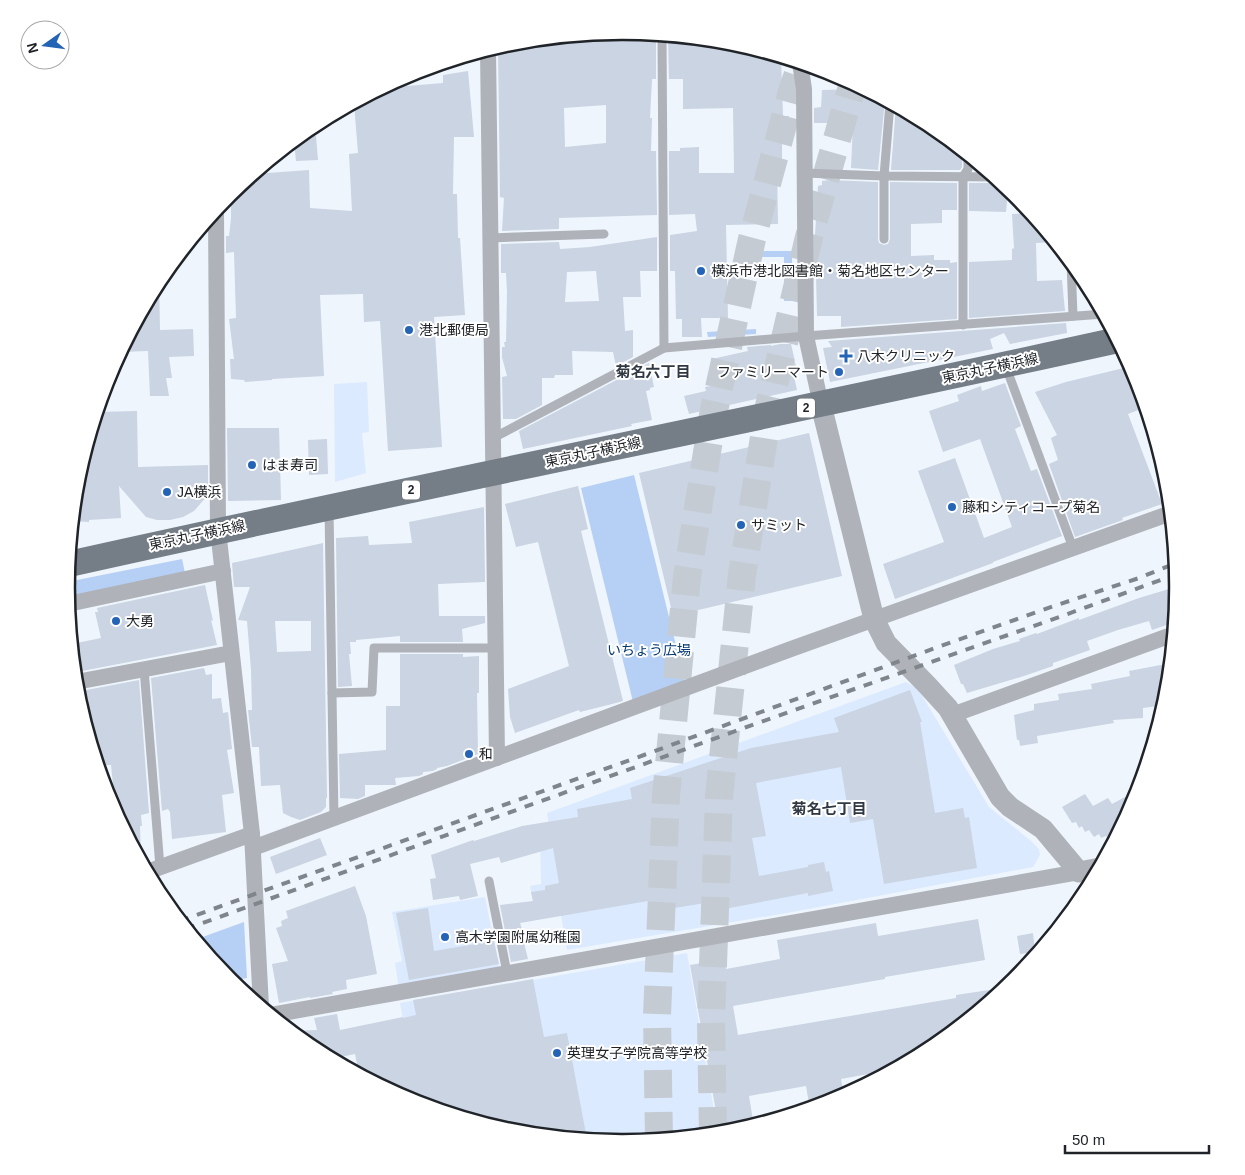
<svg xmlns="http://www.w3.org/2000/svg" width="1245" height="1175" font-family="Helvetica,'Noto Sans JP',sans-serif">
<rect width="100%" height="100%" fill="#eef5fd"/>
<!-- built -->
<g fill="#dbeaff">
<path d="M367,382L369,432L362,433L366,473L335,482L334,384Z"/>
<path d="M906,682L918,689L989,807L1031,841L1039,849L1040,855L1033,867L787,913L567,950L561,915L536,919L530,886L541,884L540,840L551,838L547,813Z"/>
<path d="M485,897L500,971L399,990L395,963L402,961L392,912Z"/>
<path d="M687,953L718,1134L622,1144L514,1133L418,1104L400,1003Z"/>
</g>
<!-- green -->
<g fill="#b5d0f4">
<path d="M745,251H792V301H784V257H745Z"/>
<path d="M756,329V334L708,337L707,332Z"/>
<path d="M634,475L685,682L633,702L581,488Z"/>
<path d="M182,559L185,573L67,598V582Z"/>
<path d="M244,922L247,978L230,981L198,943L197,939Z"/>
</g>
<!-- building -->
<g fill="#cad4e2" fill-rule="evenodd">
<path d="M668,36L731,42L781,57L783,116H789L788,137H782V163H777L778,224L726,225L728,318H701L702,337H682V319H676L675,271H670V235L697,231L695,214L669,215V151H680V148L699,147V173H734L733,108L683,109V79H669Z"/>
<path d="M568,37V38H612L656,37V79H652L650,118H652L651,151H656L657,215L559,218V229L502,231L504,198L500,197L498,47L514,42ZM606,105V143L565,147L564,108Z"/>
<path d="M468,71L474,137H454L453,194H457L458,238H460L465,315L434,317L442,447L388,451L380,321L364,322L363,294L320,295L324,376L272,379V380L245,382L244,380L231,379L230,359H234L229,319L236,318L234,252L226,253V236H229L231,218V193L254,174L309,170L310,208L352,211L349,154L358,153L354,103L383,88L443,83V75Z"/>
<path d="M863,89L885,100L878,170L851,168L853,123H814V108L821,107L822,90Z"/>
<path d="M896,106L932,125L963,151L962,155V167L960,170H891Z"/>
<path d="M316,136L318,160L296,161L294,141L299,137Z"/>
<path d="M830,180L878,182V239L879,243L884,245L888,244L890,239V182L957,183V210H942V223L911,224V256L934,255V260H950V263L957,262V319L841,327V316H817L815,235L818,186L822,185V181Z"/>
<path d="M1000,181L1008,188L1006,212L969,211V183H995Z"/>
<path d="M1031,213L1055,242L1036,243L1037,281L1062,280L1065,311L969,318V262L1012,260V249L1014,248L1012,214Z"/>
<path d="M657,237V271H640L641,297H623L625,331L633,330V357L616,366L613,352L572,351L573,375H555L554,378H542V405L516,419H503L502,377L507,376L502,357V347H505L504,342H506L507,292L506,273H501V244L559,242L560,249L590,247ZM596,271L599,301L565,302L567,272Z"/>
<path d="M159,280L160,330L193,329L194,356L169,357L172,378H166L169,396H150L148,351L121,352Z"/>
<path d="M1066,323L1067,333L1010,344L1004,333L990,339L993,349L830,382L823,348L832,347L828,341Z"/>
<path d="M780,344H791L797,371L793,372L797,390L689,414L684,396L706,391L705,387L717,385L712,359L748,351L747,347L771,345V346Z"/>
<path d="M649,363L654,387L650,388V390L646,391L652,420L631,424L632,426L523,449L519,431Z"/>
<path d="M1132,366L1137,375L1146,407L1128,414L1162,504L1122,518L1123,520L1075,537L1049,464L1058,460L1051,438L1057,435L1035,392L1066,382Z"/>
<path d="M1005,383L1021,426L1015,429L1031,471L1037,469L1062,536L993,562V563L895,599L883,564L944,542L918,471L955,458L984,538L1012,527L980,439L943,452L929,411L959,401L957,395L981,386L982,391Z"/>
<path d="M137,411L138,467L208,465V495L194,511L183,517L170,520H157L146,517L119,486L121,518L89,520V522L73,521L77,479L97,412Z"/>
<path d="M227,428H279L281,500L228,501Z"/>
<path d="M809,433L842,576L673,616L639,473Z"/>
<path d="M327,439L328,474L309,475L308,440Z"/>
<path d="M578,486L588,529L581,531L623,701L612,704L580,712L579,710L515,733L510,717L508,689L569,666L538,542L516,547L505,504Z"/>
<path d="M484,507L485,582L438,584L439,616H485V623L462,629L463,642H400V636L356,640V642H350L351,654H349L352,686L338,687L336,538L368,536L369,545L412,543L409,522Z"/>
<path d="M323,543L327,798H326V807L321,812L300,820L291,817L283,813L280,785L261,786L259,747H252L248,710H252L251,670L247,621L238,620L250,587H234L232,563ZM275,621H311V651L277,652Z"/>
<path d="M205,585L213,621L211,620L217,645L77,672L72,644L101,638L95,612H98L97,608Z"/>
<path d="M1179,586L1175,622L1152,630L1149,621L1118,630L1087,641L1090,650L1053,663V666L1024,676L967,693L963,684H961L954,665L993,649L1020,641L1019,639L1036,633L1037,634L1079,618V620L1139,598Z"/>
<path d="M400,654H463V657L479,656V693H477L478,754L447,766L437,768V769L433,771L423,772V774L419,776L395,778L396,785H365V796L358,799L340,798L339,754L386,750V706H400Z"/>
<path d="M1171,663L1168,696L1165,705L1143,708V718L1113,720L1114,723L1037,736L1038,743L1020,746L1019,740H1017L1014,715L1034,710V704L1059,700L1058,694L1092,689L1091,684L1130,676L1129,671Z"/>
<path d="M204,668L206,675L212,674V699L221,698L223,713L228,712L232,749L227,750L234,793L222,795L226,832L172,839L170,812L168,809L162,811L151,678Z"/>
<path d="M139,680L149,813L141,815L142,826H140L141,861L112,807L111,795H114L111,765H98L78,698H83L81,691Z"/>
<path d="M910,690L922,722H920L935,813L963,808L965,818L969,817L977,868L884,884L873,819L850,823L841,767L756,783L766,836L752,838L759,876L808,867V865L824,862L826,872L829,871L833,891L808,896V893L719,910L717,901L650,912L648,901L520,923L526,942L524,943L528,959L511,962L500,905L533,901L531,892L545,890V886L559,883L553,848L501,863L499,857L470,864L478,896L460,900L459,896L433,900L430,879L436,878L431,855L473,840L474,841L522,826L578,817L577,809L632,799L630,788L751,748L839,732L834,718Z"/>
<path d="M1140,789L1136,801L1117,837L1109,839L1106,836L1101,838L1099,834L1094,837L1089,830L1085,832L1082,826L1079,828L1076,822L1072,823L1062,807L1085,794L1093,806L1108,798L1112,804Z"/>
<path d="M320,838L327,855L276,874L270,857Z"/>
<path d="M355,886L366,916L377,974L346,980L347,989L332,992L333,994L310,998V997L279,1003L272,964L288,961L276,928L282,926L281,921L288,918L286,911Z"/>
<path d="M428,908L434,951L494,941L499,964L409,980L396,913Z"/>
<path d="M978,919L985,960L885,977V979L733,1006L738,1035L956,998V995L1009,987L931,1050L895,1069L841,1079L844,1097L835,1102L810,1109L806,1086L749,1096L754,1126L731,1133L720,1134L690,965L725,959L726,969L780,959L777,940L876,923L878,936Z"/>
<path d="M1033,933L1035,952L1020,954L1017,936Z"/>
<path d="M533,979L544,1037L567,1033L586,1134L572,1136V1139L514,1133L409,1101L359,1074L355,1054L330,1059L313,1050L290,1031L317,1030L314,1018L337,1014L340,1030L403,1017V1018L416,1015L413,1000Z"/>
</g>
<g fill="none" stroke-linecap="round" stroke-linejoin="round">
<!-- motorway-tunnel -->
<g stroke="#c5cbd3" stroke-width="28" stroke-dasharray="28 14" stroke-linecap="butt">
<path d="M713,1135L711,1021L719,797L742,575L769,406L809,237L853,83"/>
<path d="M659,1140L657,1016L666,796L687,577L713,415L752,239L793,88L802,63"/>
</g>
<!-- service -->
<g stroke="#afb3b9" stroke-width="9">
<path d="M662,35L664,348"/>
<path d="M804,173L884,176L995,177"/>
<path d="M489,238L604,234"/>
<path d="M884,239V176L890,103"/>
<path d="M1071,261L1073,316"/>
<path d="M963,325V177L968,169V155"/>
<path d="M1006,367L1073,548"/>
<path d="M493,438L664,348L806,336L1104,314"/>
<path d="M329,509L334,818"/>
<path d="M144,669L160,867"/>
<path d="M332,693L372,692L374,648H496"/>
<path d="M489,881L507,973"/>
</g>
<!-- minor -->
<g stroke="#afb3b9" stroke-width="16">
<path d="M488,50L497,758"/>
<path d="M800,63L804,89L806,336L821,405"/>
<path d="M216,211L218,530L252,834L261,1007"/>
<path d="M68,604L223,571"/>
<path d="M76,682L231,653"/>
<path d="M952,715L1174,634"/>
<path d="M253,848L791,649L1171,513"/>
<path d="M147,872L252,834"/>
<path d="M271,1015L1079,872"/>
</g>
<!-- tertiary -->
<path stroke="#afb3b9" stroke-width="21" d="M821,405L874,619L886,643L927,685L948,708L1000,797L1010,807L1043,829L1079,872L1100,868"/>
<!-- primary -->
<path stroke="#757d87" stroke-width="26" d="M69,564C418,486 769,417 1118,340"/>
<!-- rail -->
<g stroke="#7f858b" stroke-width="4" stroke-dasharray="9 9" stroke-linecap="butt">
<path d="M180,921L274,887L644,755L938,647L1057,605L1139,578L1176,563"/>
<path d="M186,929L755,724L1062,616L1177,574"/>
</g>
</g>
<!-- markers -->
<g fill="#2464b6" stroke="#fff" stroke-width="2">
<circle cx="701" cy="271" r="5"/>
<circle cx="409" cy="330" r="5"/>
<path d="M843.5 348.5h5v5h5v5h-5v5h-5v-5h-5v-5h5z"/>
<circle cx="839" cy="372" r="5"/>
<circle cx="252" cy="465" r="5"/>
<circle cx="167" cy="492" r="5"/>
<circle cx="952" cy="507" r="5"/>
<circle cx="741" cy="525" r="5"/>
<circle cx="116" cy="621" r="5"/>
<circle cx="469" cy="754" r="5"/>
<circle cx="445" cy="937" r="5"/>
<circle cx="557" cy="1053" r="5"/>
</g>
<g text-anchor="middle" dominant-baseline="central" stroke-width="4" stroke-linejoin="round" paint-order="stroke">
<!-- shield labels -->
<g fill="#fff" stroke="#636669" stroke-width="1">
<rect x="797" y="398.5" width="18" height="19" rx="4"/>
<rect x="402" y="480.5" width="18" height="19" rx="4"/>
</g>
<g font-size="12" font-weight="bold" fill="#202429">
<text x="806" y="408">2</text>
<text x="411" y="490">2</text>
</g>
<!-- poi labels -->
<g font-size="14" fill="#202429" stroke="#fff" text-anchor="start">
<text x="711" y="271">横浜市港北図書館・菊名地区センター</text>
<text x="419" y="330">港北郵便局</text>
<text x="857" y="356">八木クリニック</text>
<text x="829" y="372" text-anchor="end">ファミリーマート</text>
<text x="262" y="465">はま寿司</text>
<text x="177" y="492">JA横浜</text>
<text x="962" y="507">藤和シティコープ菊名</text>
<text x="751" y="525">サミット</text>
<text x="126" y="621">大勇</text>
<text x="479" y="754">和</text>
<text x="455" y="937">高木学園附属幼稚園</text>
<text x="567" y="1053">英理女子学院高等学校</text>
</g>
<!-- street labels -->
<g font-size="14" fill="#202429" stroke="#fff">
<text transform="translate(990 368) rotate(-12)">東京丸子横浜線</text>
<text transform="translate(593 452) rotate(-12)">東京丸子横浜線</text>
<text transform="translate(197 535) rotate(-12)">東京丸子横浜線</text>
</g>
<!-- park labels -->
<g font-size="14" fill="#063874" stroke="#fff">
<text x="649" y="650">いちょう広場</text>
</g>
<!-- neighbourhood labels -->
<g font-size="15" font-weight="bold" fill="#303843" stroke="#fff">
<text x="653" y="371">菊名六丁目</text>
<text x="829" y="808">菊名七丁目</text>
</g>
</g>
<!-- crop -->
<path d="M0 0H1245V1175H0ZM75 587a547 547 0 1 1 1094 0a547 547 0 1 1-1094 0Z" fill="#fff" fill-rule="evenodd"/>
<path fill="none" stroke="#202429" stroke-width="2.5" d="M75 587a547 547 0 1 1 1094 0a547 547 0 1 1-1094 0Z"/>
<!-- north arrow -->
<g transform="translate(45 45) rotate(256)"><circle r="24" fill="#ffffff" stroke="#a6a7a9"/>
<path d="M0-4L9 19L0 12L-9 19Z" fill="#2464b6"/>
<text y="-8" font-size="14" font-weight="bold" text-anchor="middle" fill="#202429">N</text>
</g>
<!-- scale -->
<path d="M1065 1145v8h144v-8" fill="none" stroke="#202429" stroke-width="2.5"/>
<text x="1072" y="1145" font-size="15" fill="#202429" stroke="#ffffff" stroke-width="4" paint-order="stroke">50 m</text>
</svg>
